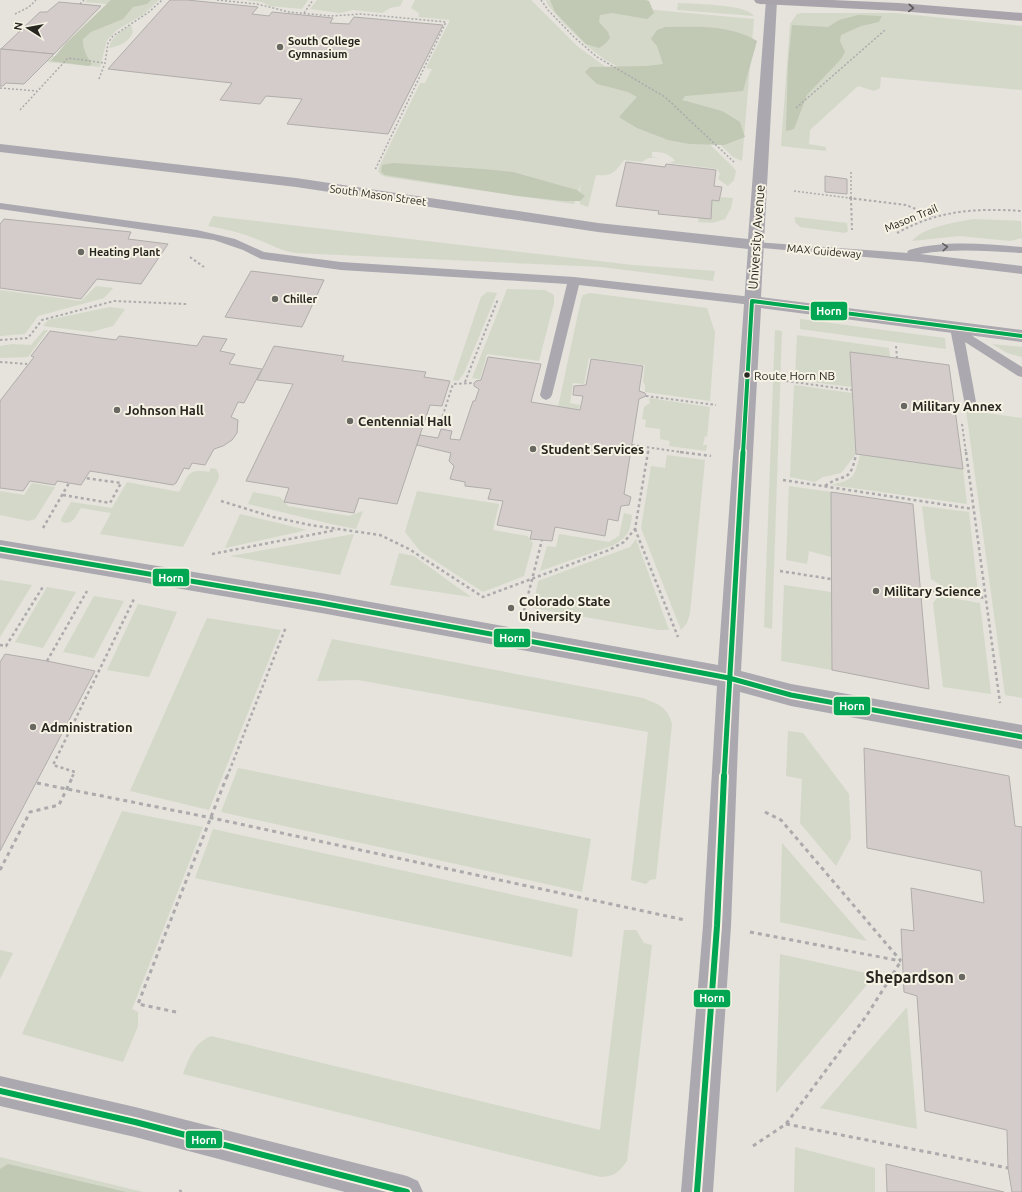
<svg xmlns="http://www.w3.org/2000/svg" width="1022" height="1192" font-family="Ubuntu,sans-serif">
<rect width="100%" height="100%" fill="#e5e3db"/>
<!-- green -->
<g fill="#d4d8c9">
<path d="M87,0H159L144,14L117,30L107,40L100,67L47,62L53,56H57L107,4L85,2Z"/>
<path d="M246,0H308L302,9L269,6L262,2Z"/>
<path d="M317,0H403L400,6L390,8L382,13L353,10L340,13L310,9Z"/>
<path d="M415,0H531L577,46L614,73L681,117L731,165L736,171L734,180L728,186L718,179L720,174L717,169L669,163L675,161C669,153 662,152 652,152V157L657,158H648L642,162L624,160C614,173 613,176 596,175L588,207L580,204L579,196L581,183L574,204L387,177L381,175L378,171L380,165L420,83H425L432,69L426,68L450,20L418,17L419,13L411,8Z"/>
<path d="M546,0L754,19L742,161L733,157L689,113L661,91L604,59L587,46L563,23L548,5Z"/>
<path d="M678,3C693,4 747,4 754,16L677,10Z"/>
<path d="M801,13H895L1022,26V90L881,77L880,88L874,91L858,86L810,130L809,144L826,147V151L781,146L790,24L797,14Z"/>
<path d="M131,25L133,32C129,42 120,46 109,48C111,37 122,30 131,25Z"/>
<path d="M720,197L733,198L731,208L725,219L713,223L698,222L699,218L710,219L712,200L719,201Z"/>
<path d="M213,216L633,265L715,271L713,281L601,267L296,253C281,251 272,245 259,240C242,233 225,229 208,226Z"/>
<path d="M795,217L847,223L848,231L845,233L800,227L795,222Z"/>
<path d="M974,219L1021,221L1022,238L1010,241L959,236L912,241C923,227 957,222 974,219Z"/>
<path d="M96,286L113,288L104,298L38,316L25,334L0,336V290L81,301Z"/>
<path d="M507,289L545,290L554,295V303L539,361L487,354L480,379L472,378Z"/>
<path d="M487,292L497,293L464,373L458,381L453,380L481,297Z"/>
<path d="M590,293L707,308L715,332L710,401L645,392V385L643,382L645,365L589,358L584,384L573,383L570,403L580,405L579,409L558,407L581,300L583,295Z"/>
<path d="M110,307L125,309L113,326L91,332L43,326L48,320Z"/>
<path d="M800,319L945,338L946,349L800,329Z"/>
<path d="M44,330H48L28,357L0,358V346L12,344L31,345Z"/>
<path d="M775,330L782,331L772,629L764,627Z"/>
<path d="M797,335L889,348L890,357L850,352L852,387L795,380Z"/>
<path d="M992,344L1022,347V357L1007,353Z"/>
<path d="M794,385L852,393L856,454L841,473L823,477L815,482L790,477Z"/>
<path d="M649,398L710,407L707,437L705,436L703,445H707L706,451L669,446L670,441L660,439V429L645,427L646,420L642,419L644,407L650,403Z"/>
<path d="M966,410L1022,418V698L1005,695Z"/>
<path d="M667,455L705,460L690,613L687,623L681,630L641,528L651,466L665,468Z"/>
<path d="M860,455L963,469L967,504L831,485C855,479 854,478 860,455Z"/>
<path d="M211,468L216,469L219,474L218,480L183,547L100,534L111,513L81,508C76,515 73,526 62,522L61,519L71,502L112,508L127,482L179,492C189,475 187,468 209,472Z"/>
<path d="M32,483L55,487L35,519L29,521L0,515V491L24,495Z"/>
<path d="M789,486L831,492V557L809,551L807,564L786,560Z"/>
<path d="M417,491L499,504L493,530L527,536L533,543L524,576L483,592L420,551L405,532Z"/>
<path d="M253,492L280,497L288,506L349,516L363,511L356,529L331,524L248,504Z"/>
<path d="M922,506L969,512L978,593L944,587L931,579Z"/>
<path d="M624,513L632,515C630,531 629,536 614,545L540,571L547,546L556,547L559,534L609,542L619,536Z"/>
<path d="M240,514L307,530L225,548Z"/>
<path d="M354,534L340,575L230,556Z"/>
<path d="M636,539L669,630H659L533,608L538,581L630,547Z"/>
<path d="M399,553L414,556L471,597L390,585Z"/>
<path d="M0,580L32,585L0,637Z"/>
<path d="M784,585L831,592L832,670L781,661Z"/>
<path d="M47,587L76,592L43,648L15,642Z"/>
<path d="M94,596L124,601L94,658L63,652Z"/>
<path d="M939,596L980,603L991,694L943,687L933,603Z"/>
<path d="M138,604L177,612L149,677L107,670Z"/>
<path d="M207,618L281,630L209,810L130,791Z"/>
<path d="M332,639L643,698C659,705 667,706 672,724L656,879L650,880L646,884L631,880L648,732L358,680L317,681Z"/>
<path d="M788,731L803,733L849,794L851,838L836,866L800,823L802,779L786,776Z"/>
<path d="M238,768L591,839L582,892L221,812Z"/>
<path d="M122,811L203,827L132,1009L138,1012V1026L123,1062L22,1034Z"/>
<path d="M213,829L578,909L572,957L195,878Z"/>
<path d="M782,843L867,941L780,922Z"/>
<path d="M624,930H636L644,943L652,945L627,1161C618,1173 615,1176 600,1177L183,1074C190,1057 193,1044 211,1036L600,1130Z"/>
<path d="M0,950L13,953L0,979Z"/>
<path d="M780,954L875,975L776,1093Z"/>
<path d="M907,1007L917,1129L820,1108Z"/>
<path d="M795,1147L875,1168V1192H794Z"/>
<path d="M0,1157L143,1192H0Z"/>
</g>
<!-- forest -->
<g fill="#c1c8b4">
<path d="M111,0H151L147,4L133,7L123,19L91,32L83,39C82,48 87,57 92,64L89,66L51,61L66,43Z"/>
<path d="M550,0H646L649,1L654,13L647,19L612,13L600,15L599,22L608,32L610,38L605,44L599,48L586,44L555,12Z"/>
<path d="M858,15L882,16L879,22L861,26L841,35L840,41L845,52L841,59L807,95L794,129L786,131L788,64L792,25L828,27L839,20Z"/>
<path d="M665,27C697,27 729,24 757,41L743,91L685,96L682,100L722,111L740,122L745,137L724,145L690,144L668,140L637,128L619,117L637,97L628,92L597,84L585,72L590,67L647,66L663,64L657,46L651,39L657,30Z"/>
<path d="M393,163L483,169L513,172L577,190L585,196L580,201H564L518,196L385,175L381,172L382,165Z"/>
<path d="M8,1164L126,1192H0V1169Z"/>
</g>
<!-- building -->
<g fill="#d4cccb" stroke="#b0adaa">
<path d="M170,0H187L258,7L252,14L269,16L272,12L333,18L330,23L349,24L354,17L443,25L388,134L287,124L302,99L266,96L260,104L220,100L232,83L108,69Z"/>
<path d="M59,2L101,6L54,54L1,49L40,12H47Z"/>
<path d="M0,49H1L54,54L24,84L6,83L3,86H0Z"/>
<path d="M626,162L665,167L666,164L716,170L714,186L722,187L719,201L712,200L711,219L658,214L659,211L616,206Z"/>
<path d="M825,176L847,179V194L825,192Z"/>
<path d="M4,219L131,232L128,239L168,244L141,284L97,279L81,299L0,288V224Z"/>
<path d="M251,271L324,280L302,327L225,317Z"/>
<path d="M50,331L116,340L119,336L197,346L203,336L227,339L220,351L235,354L229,364L262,369L244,403L238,402L231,417L238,420L237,433L232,440L223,446L214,449L205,465L192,463L189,469L184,468L176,483L173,485L90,471L81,485L57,481L55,485L30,481L23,491L0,488V401L34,357L31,356Z"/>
<path d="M274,346L344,356L342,361L426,372L424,377L450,381L442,406L430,405L397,504L359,498L354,513L284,502L289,488L246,481L293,384L257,380Z"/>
<path d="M850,352L949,365L963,469L856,454Z"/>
<path d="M488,357L541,364L531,402L580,410L583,396L573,395L574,386L586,385L591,359L643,366L639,391L645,393L646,396L639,399L624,494L631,497L629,505L621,506L618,521L608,519L605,536L555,527L552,541L542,540L530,539L532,531L497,525L503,501L488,499L491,489L465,486V482L450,479L454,466L449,461L451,453L417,445L420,435L438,438L441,429L452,431L450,439L460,440L473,401H475L479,389L474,386V383L476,381L481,380Z"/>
<path d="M831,492L913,504L929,689L832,670Z"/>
<path d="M5,654L47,661L95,671L0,851V662Z"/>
<path d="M864,748L1009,776L1015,826L1022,827V1192H1012L1008,1168L1007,1130L925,1111L917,996L904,992L901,929L914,931L911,888L984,903L981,871L867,848Z"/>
<path d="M886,1164L1004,1192H887Z"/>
</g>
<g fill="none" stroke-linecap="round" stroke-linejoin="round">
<!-- path-far3 -->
<g stroke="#acaaac" stroke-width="1.5" stroke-dasharray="2 2" stroke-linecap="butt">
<path d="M217,0L257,4L289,12L331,16L361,14L446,22L375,170"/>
<path d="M541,0L548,10L574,37L597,57L665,97L735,163"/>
<path d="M80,4L84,0"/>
<path d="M304,13L313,0"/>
<path d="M15,14L29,7L36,0"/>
<path d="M99,79L105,63L108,43L113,36L149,12L162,0"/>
<path d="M0,88L37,91"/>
<path d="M796,108L885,30"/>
<path d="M20,110L68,58L105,63"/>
<path d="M851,172V199"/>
<path d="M794,191L857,199"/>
</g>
<!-- path-far2 -->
<g stroke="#acaaac" stroke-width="2" stroke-dasharray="2.5 2.5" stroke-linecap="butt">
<path d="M849,198L906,205L933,216"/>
<path d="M851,198L852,230"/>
<path d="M897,233C939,210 975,208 1022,211"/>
<path d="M190,257L204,267"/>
<path d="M0,340L28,338L42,320L114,301L186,304"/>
<path d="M896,346L897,358"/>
<path d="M0,362L27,364"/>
<path d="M786,381L852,390"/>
<path d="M465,382L498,299"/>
<path d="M646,396L716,405"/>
<path d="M441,421L453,384L474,383"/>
<path d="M962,424L966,453"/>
<path d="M632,445L687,453"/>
<path d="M648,453L649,448"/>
</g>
<!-- path-far1 -->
<g stroke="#acaaac" stroke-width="2.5" stroke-dasharray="3 3" stroke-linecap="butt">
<path d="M680,452L711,456"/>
<path d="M966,452L1000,703"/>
<path d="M783,480L973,509"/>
<path d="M825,486C844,472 850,485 856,454"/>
<path d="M63,495L110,503L121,483L85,478"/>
<path d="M221,501L273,517L310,525L380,535L409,549L483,597L609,550L624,542L635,529L648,452"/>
<path d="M43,528L69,483"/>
<path d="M635,529L678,637"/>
<path d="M212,554L336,530"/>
<path d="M780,571L831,579"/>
<path d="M921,589L986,598"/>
<path d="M524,611L542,540"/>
<path d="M0,645L6,646L44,585"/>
<path d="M47,661L87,591"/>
<path d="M72,777L75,772L53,765L134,599"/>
<path d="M227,777L286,627"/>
</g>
<!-- path -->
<g stroke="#acaaac" stroke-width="3" stroke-dasharray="4 4" stroke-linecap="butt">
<path d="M37,783L212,818L685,920"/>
<path d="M765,812L781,820L901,961"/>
<path d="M0,870L30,812L59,805L73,776"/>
<path d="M750,932L901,961"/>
<path d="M176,1012L138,1004L227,776"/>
<path d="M786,1124L1008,1168"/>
<path d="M753,1146L786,1124L867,1015L901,961"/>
<path d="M180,1192L181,1190"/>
</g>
<!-- lane -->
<g fill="#aba8b0" fill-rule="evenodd">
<path d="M0,203L197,230L235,239L264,252L341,262L574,277L752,297L756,298L758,301L756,304L752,305L579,285L552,395L550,398L546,400L542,398L540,395L567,284L341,270L261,259L243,250L214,240L0,209Z"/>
<path d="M756,242L908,253L907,252L909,250C946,240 984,244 1022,247V253C986,251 956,248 920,254L1022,266V274L921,262L752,247L751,245L752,243Z"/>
<path d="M956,324L960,325L974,337L1022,367V377L1018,376L965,342L976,402L975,405L970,407L965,405L950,328L952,325Z"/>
</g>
<!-- street -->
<g fill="#aba8b0" fill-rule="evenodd">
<path d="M766,0L777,1L761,297L1022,330V342L761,308L741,671L791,684L1022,725V749L791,706L740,692L731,926L713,1192H681L703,926L717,686L321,613L0,558V540L321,593L718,665L748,249L598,232L296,187L0,152V144L296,178L598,223L748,239Z"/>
<path d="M0,1076L135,1107L407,1176L418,1181L423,1192H345L135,1137L0,1106Z"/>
</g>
<!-- highway -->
<path fill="#a9a4ab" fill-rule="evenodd" d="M754,0H832L899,3L1022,13V21L899,11L760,4L756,3Z"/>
<!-- bus-1-far2 casing -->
<g stroke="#f6f3e4" stroke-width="6">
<path id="bus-1-far2" d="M743,453L752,301L1022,336"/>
</g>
<!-- bus-1-far1 casing -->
<g stroke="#f6f3e4" stroke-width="8">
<g id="bus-1-far1">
<path d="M0,549L321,603L660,665L729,678L791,695L1022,737"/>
<path d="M724,777L743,452"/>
</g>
</g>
<!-- bus-1 casing -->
<g stroke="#f6f3e4" stroke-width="10">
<g id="bus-1">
<path d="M0,1091L135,1122L407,1192"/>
<path d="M697,1192L717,926L724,776"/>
</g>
</g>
<!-- bus-1-far2 -->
<use href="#bus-1-far2" stroke="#00a651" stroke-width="4"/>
<!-- bus-1-far1 -->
<use href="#bus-1-far1" stroke="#00a651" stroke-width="5"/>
<!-- bus-1 -->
<use href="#bus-1" stroke="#00a651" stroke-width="6"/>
</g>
<!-- one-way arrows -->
<defs><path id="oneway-chevron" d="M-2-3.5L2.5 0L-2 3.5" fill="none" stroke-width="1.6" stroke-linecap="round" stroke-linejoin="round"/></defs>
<use stroke="#5c5858" href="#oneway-chevron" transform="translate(911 8) rotate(4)"/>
<use stroke="#636061" href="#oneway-chevron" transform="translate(945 247) rotate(-5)"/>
<!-- markers -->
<g fill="#6a6862" stroke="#f6f3e4" stroke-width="1.5">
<circle cx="280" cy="47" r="4"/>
<circle cx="81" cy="252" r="4"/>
<circle cx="275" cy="299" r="4"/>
<circle cx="904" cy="406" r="4"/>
<circle cx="117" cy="410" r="4"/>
<circle cx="350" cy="421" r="4"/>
<circle cx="533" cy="449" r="4"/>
<circle cx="876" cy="591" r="4"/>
<circle cx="511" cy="608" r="4"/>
<circle cx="33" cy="727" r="4"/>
<circle cx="962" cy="977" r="4"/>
</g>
<circle fill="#282621" stroke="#f6f3e4" stroke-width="1.5" cx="747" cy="375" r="3.5"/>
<g text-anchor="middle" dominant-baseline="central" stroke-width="4" stroke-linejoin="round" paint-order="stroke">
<!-- far-poi labels -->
<g font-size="11" font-weight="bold" fill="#282621" stroke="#f6f3e4" text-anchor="start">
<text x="288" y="41">South College<tspan x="288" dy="13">Gymnasium</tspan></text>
<text x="89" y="252">Heating Plant</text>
<text x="283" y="299">Chiller</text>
</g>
<!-- far-street labels -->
<g font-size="11" fill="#282621" stroke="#f6f3e4">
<text transform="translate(378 195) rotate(8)">South Mason Street</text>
<text transform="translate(911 218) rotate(-22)">Mason Trail</text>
<text transform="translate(824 251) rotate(5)">MAX Guideway</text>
</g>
<!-- bus labels -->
<g font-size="12" fill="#282621" stroke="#f6f3e4" text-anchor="start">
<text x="754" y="375">Route Horn NB</text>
</g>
<!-- street labels -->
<g font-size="13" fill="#282621" stroke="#f6f3e4">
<text transform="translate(756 237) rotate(-86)">University Avenue</text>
</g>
<!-- poi labels -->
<g font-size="13" font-weight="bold" fill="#282621" stroke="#f6f3e4" text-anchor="start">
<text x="912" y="406">Military Annex</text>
<text x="125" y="410">Johnson Hall</text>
<text x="358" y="421">Centennial Hall</text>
<text x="541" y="449">Student Services</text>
<text x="884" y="591">Military Science</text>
<text x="519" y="601">Colorado State<tspan x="519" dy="15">University</tspan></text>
<text x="41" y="727">Administration</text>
</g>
<!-- near-poi labels -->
<g font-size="16" font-weight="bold" fill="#282621" stroke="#f6f3e4" text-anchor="end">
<text x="954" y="977">Shepardson</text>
</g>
</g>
<g stroke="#f6f3e4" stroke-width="1.5">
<rect x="810" y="301" width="38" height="20" rx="4" fill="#00a651"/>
<rect x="152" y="568" width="38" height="19" rx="4" fill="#00a651"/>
<rect x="493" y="628" width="38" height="20" rx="4" fill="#00a651"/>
<rect x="833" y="696" width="38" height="20" rx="4" fill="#00a651"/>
<rect x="693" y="989" width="38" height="19" rx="4" fill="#00a651"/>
<rect x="185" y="1130" width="38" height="19" rx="4" fill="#00a651"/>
</g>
<g font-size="11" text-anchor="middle" font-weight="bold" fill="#fff">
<text x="829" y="315">Horn</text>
<text x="171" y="582">Horn</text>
<text x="512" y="642">Horn</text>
<text x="852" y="710">Horn</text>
<text x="712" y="1002">Horn</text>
<text x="204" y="1144">Horn</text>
</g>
<!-- north arrow -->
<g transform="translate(28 28) rotate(281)" stroke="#f6f3e4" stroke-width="3" paint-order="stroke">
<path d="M0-3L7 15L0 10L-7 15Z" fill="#282621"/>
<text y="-6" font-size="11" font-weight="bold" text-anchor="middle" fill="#282621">N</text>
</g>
</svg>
